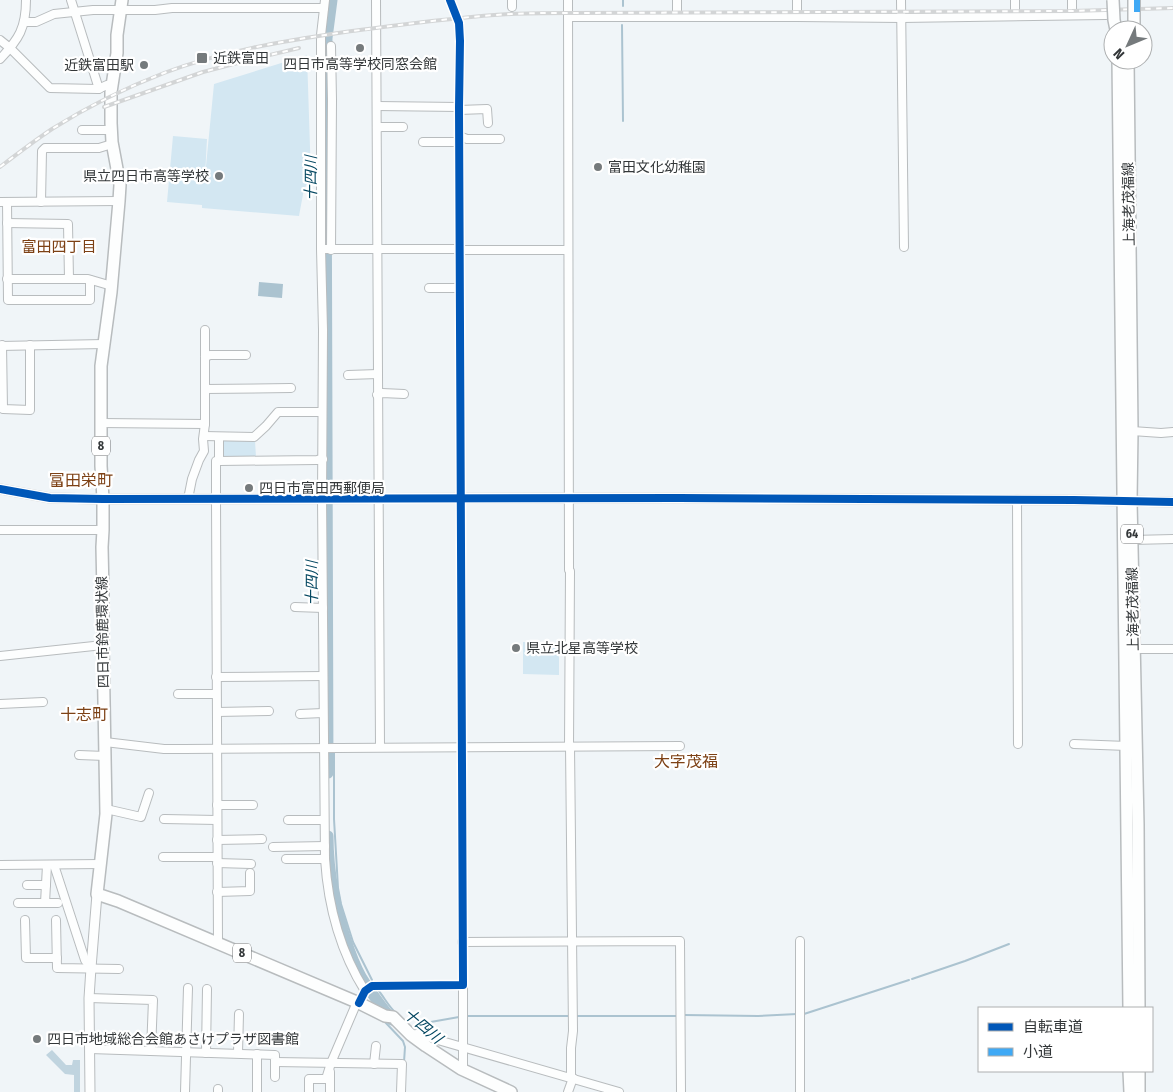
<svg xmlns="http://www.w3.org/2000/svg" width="1173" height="1092" font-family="'Fira Sans Condensed','Noto Sans JP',sans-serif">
<rect width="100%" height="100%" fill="#f0f5f8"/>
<!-- green -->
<g fill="#d3e7f2">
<path d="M307,55L311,178L304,189L299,216L202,208V205L167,202L173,136L207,139L205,176L214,84Z"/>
<path d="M224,441H255L256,457H223L222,456V442Z"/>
<path d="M523,642L559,643V675L523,674Z"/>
</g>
<!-- forest -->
<path fill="#c0d4df" d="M52,1050L66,1065H72L73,1060H80V1092H74V1075L65,1074L46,1055Z"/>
<!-- water -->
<path fill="#abc3d0" d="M259,282L283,284L282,298L258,296Z"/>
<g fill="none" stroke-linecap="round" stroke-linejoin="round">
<!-- stream -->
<g stroke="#abc3d0" stroke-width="2">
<path d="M623,0V6"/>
<path d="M622,25L623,121"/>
<path d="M334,751V819L338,888L341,904L353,942L372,980"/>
<path d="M912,979L965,961L1009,944"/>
<path d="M378,990C384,997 389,1007 396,1013"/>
<path d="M378,1002L380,1008"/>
<path d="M804,1014L909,980"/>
<path d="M684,1015L758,1016L797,1014"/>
<path d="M467,1016H569"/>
<path d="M575,1016H678"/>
<path d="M385,1022L403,1041L405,1047L404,1062"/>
<path d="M408,1025L418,1032L425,1023L459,1017"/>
</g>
<!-- river -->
<g stroke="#abc3d0" stroke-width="11">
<path d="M328,773L326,108L327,38L332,0"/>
<path d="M328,836C328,875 336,912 349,949C353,960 358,973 365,983C373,996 383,1008 392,1020"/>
</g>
<!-- minor casing -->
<g stroke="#b8bcbe" stroke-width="10">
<g id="minor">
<path d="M71,0L99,89"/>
<path d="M325,0L321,35V249L323,330L322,498L325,859C328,906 340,951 365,991"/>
<path d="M376,0L380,747"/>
<path d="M512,0V7"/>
<path d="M568,0L569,570L570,571L569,746"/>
<path d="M677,0V12"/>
<path d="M797,0V12"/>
<path d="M901,0L904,247"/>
<path d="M1072,0V15"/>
<path d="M1015,11V0"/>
<path d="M568,17H797L902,18L1106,15"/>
<path d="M24,22H36L54,14L93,10H155L172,8H324"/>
<path d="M0,40L10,48L50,88L98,89L107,85L113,84"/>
<path d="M0,59C19,39 26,28 26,0"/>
<path d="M377,106L459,107"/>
<path d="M459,110L487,109L488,123"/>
<path d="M377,128L381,127H403"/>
<path d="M82,130H111"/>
<path d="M459,136L467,139H500"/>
<path d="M423,142H459"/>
<path d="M0,202L119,201"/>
<path d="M7,202L8,300H90V280"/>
<path d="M41,202L42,151L45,148H99L112,144"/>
<path d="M7,223L68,224L69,279"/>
<path d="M325,249H459"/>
<path d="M331,250L332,100L331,46"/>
<path d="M459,250H568"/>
<path d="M7,279H88L112,286"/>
<path d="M429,288H460"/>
<path d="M2,345L3,409L30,410V345"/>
<path d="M0,346L104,344"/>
<path d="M205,357L210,355H246"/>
<path d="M348,375L378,374"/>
<path d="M205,389L291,388"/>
<path d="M377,395L382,393L404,394"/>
<path d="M101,423L205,424"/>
<path d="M1132,431L1161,433L1173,432"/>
<path d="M204,436L254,437L266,426L278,412H322"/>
<path d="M219,437V461L317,460L323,459"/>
<path d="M188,499L192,479L199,460L204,451L203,439L205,424V330"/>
<path d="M1017,499L1018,744"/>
<path d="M0,530H103"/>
<path d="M1132,540L1173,539"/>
<path d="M295,607L323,608"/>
<path d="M1134,649H1173"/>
<path d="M0,656L103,645"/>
<path d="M216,677L323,676"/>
<path d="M178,694H216"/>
<path d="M0,704L43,702"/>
<path d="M217,712L269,711"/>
<path d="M300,714L323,713"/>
<path d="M105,742L164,749H184L680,746"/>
<path d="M1074,744L1127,746"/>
<path d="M570,746L573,1031L571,1048V1078"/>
<path d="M79,755L105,756"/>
<path d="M217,805H253"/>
<path d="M106,809L141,817L149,793"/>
<path d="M164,819L217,820"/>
<path d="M288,820H324"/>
<path d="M217,840L262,839"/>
<path d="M273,847L325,846"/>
<path d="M163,857H217"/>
<path d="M286,859H325"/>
<path d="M217,863L251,864"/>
<path d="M0,865L101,864"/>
<path d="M54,865L85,960L91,968"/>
<path d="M27,885H46"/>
<path d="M217,892L250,891V873"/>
<path d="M18,903H58"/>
<path d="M45,903L47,865"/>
<path d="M25,920L26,958H57"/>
<path d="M56,920L57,968L119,969"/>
<path d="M800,941V1092"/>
<path d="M462,942L680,941L681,1092"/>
<path d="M218,943L216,499V461H219"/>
<path d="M89,998L153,1000L151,1051"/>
<path d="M359,1003L365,991L372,986L463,985L459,107L460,41L459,23L450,0"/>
<path d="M412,1035L417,1034L619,1092"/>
<path d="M90,1049L275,1055V1077"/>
<path d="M206,1053L207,989"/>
<path d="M238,1053L239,1014"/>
<path d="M257,1054V1092"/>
<path d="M275,1062L402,1064L401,1092"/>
<path d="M374,1064L376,1046"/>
<path d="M461,1069L463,1067V985"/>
<path d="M185,1092L188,988"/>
<path d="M218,1092V1089"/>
<path d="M309,1092V1079H326L331,1063L357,1002"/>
<path d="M330,1092V1072"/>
<path d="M568,1092L573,1078"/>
</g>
</g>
<!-- tertiary casing -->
<g stroke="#b8bcbe" stroke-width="11">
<g id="tertiary">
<path d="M0,489L50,498L103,499L679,498L1074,500L1173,502"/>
<path d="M90,1092L89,998L91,968L97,894"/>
</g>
</g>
<!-- primary casing -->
<g stroke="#b8bcbe" stroke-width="14">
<g id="primary">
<path d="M122,0L117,35V53L111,92V123L112,142L120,185L119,201L111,292L101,366V466L103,499V530L102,547L103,593V645L106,814L97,894L118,901L359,1003L385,1016L393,1017L411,1035L426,1046L461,1069L511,1092"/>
<path d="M1118,60L1129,1008"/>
<path d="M1128,60L1132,431L1131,501L1138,825L1139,1008"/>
<path d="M1129,1071L1130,1092"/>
<path d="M1139,1071V1092"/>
</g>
</g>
<!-- minor -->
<use href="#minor" stroke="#fdfefe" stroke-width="8"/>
<!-- tertiary -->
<use href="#tertiary" stroke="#fdfefe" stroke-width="9"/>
<!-- primary -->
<use href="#primary" stroke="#fdfefe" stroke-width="11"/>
<!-- rail casing -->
<g stroke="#d3d5d6" stroke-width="4">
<g id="rail">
<path d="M104,107L203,72L253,59L299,48"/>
<path d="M0,167C17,154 34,141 52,129C87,107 125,88 164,73C222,51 284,41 345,32C400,25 455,17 511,14C530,13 549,13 568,13L1072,11L1173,8"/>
</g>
</g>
<!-- rail -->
<use href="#rail" stroke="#fff" stroke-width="2" stroke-dasharray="5.5" stroke-linecap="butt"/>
<!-- primary-bridge casing -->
<g stroke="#b8bcbe" stroke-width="14" stroke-linecap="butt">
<g id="primary-bridge">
<path d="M1113,0L1114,20L1116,30"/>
<path d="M1134,30V0"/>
</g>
</g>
<!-- primary-bridge -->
<use href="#primary-bridge" stroke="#fdfefe" stroke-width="11"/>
<!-- quiet -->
<path stroke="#3fa9f5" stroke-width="6" stroke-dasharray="12 6" stroke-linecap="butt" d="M1137,0V18"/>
<!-- cycleway casing -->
<g stroke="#fff" stroke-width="11">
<g id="cycleway">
<path d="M0,489L50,498L103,499L679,498L1074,500L1173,502"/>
<path d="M359,1003L365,991L372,986L463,985L459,107L460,41L459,23L450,0"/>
</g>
</g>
<!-- cycleway -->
<use href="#cycleway" stroke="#0057b8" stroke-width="8"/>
</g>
<!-- markers -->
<g fill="#757a7c" stroke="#fff" stroke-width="2">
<circle cx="360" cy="48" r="5"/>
<rect x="196" y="52" width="12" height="12" rx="2.5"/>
<circle cx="144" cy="65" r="5"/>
<circle cx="598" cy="167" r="5"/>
<circle cx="219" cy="176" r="5"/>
<circle cx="249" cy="488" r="5"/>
<circle cx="516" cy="648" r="5"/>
<circle cx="37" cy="1039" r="5"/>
</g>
<g text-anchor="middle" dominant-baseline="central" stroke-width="4.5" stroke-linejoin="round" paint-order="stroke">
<!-- shield labels -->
<g fill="#fff" stroke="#707374" stroke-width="1">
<rect x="92" y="436.5" width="18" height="19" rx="4"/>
<rect x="1121" y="524.5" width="22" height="19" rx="4"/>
<rect x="233" y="943.5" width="18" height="19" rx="4"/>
</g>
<g font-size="12" font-weight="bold" fill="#333739">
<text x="101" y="446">8</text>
<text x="1132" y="534">64</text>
<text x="242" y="953">8</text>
</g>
<!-- poi labels -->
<g font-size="14" fill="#333739" stroke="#fff" text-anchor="start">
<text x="213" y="58">近鉄富田</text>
<text x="360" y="64" text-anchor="middle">四日市高等学校同窓会館</text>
<text x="134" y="65" text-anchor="end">近鉄富田駅</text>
<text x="608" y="167">富田文化幼稚園</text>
<text x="209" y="176" text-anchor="end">県立四日市高等学校</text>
<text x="259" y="488">四日市富田西郵便局</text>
<text x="526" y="648">県立北星高等学校</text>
<text x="47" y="1039">四日市地域総合会館あさけプラザ図書館</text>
</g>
<!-- street labels -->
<g font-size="14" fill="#333739" stroke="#fff">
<text transform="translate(1129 204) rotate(-91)">上海老茂福線</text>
<text transform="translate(1133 609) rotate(-91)">上海老茂福線</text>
<text transform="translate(103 632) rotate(-91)">四日市鈴鹿環状線</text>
</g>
<!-- water labels -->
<g font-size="15" font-style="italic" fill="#044761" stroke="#fff">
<text transform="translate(311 178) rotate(-90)">十四川</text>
<text transform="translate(312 583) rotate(-90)">十四川</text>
<text transform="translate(423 1026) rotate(40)">十四川</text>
</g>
<!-- neighbourhood labels -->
<g font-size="15" fill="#7d4115" stroke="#fff">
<text x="59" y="247">富田四丁目</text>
</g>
<!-- quarter labels -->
<g font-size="16" fill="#7d4115" stroke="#fff">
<text x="81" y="480">富田栄町</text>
<text x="84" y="714">十志町</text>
<text x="686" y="761">大字茂福</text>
</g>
</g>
<!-- legend -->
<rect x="978" y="1007" width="175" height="65" fill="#ffffff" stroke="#adafb0"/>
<rect x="988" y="1023" width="25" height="8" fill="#0057b8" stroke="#adafb0"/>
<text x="1023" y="1032" font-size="15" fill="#333739">自転車道</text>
<rect x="988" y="1048" width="25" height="8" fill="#3fa9f5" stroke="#adafb0"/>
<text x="1023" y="1057" font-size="15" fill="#333739">小道</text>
<!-- north arrow -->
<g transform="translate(1128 45) rotate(226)"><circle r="24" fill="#ffffff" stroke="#adafb0"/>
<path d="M0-4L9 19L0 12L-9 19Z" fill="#757a7c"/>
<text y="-8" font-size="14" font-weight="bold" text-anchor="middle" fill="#333739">N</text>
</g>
</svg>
